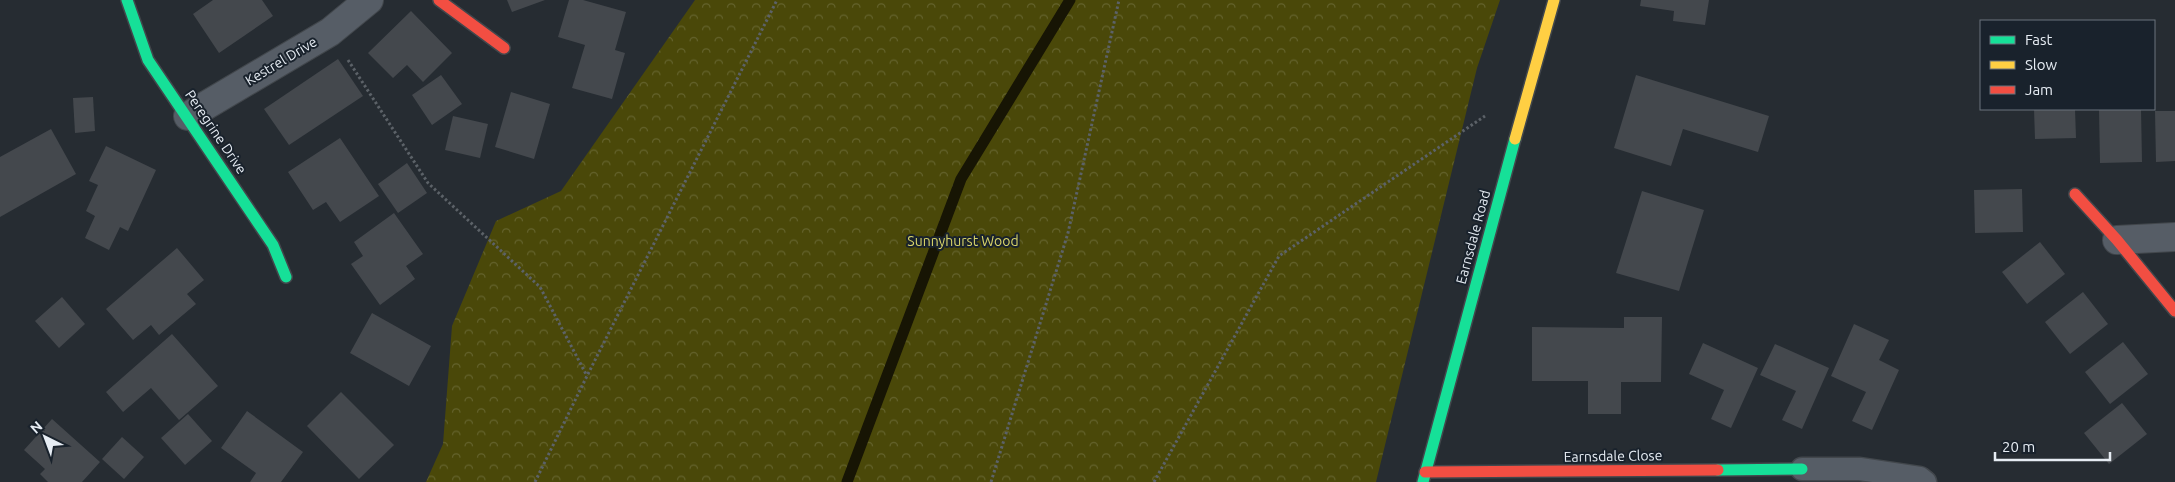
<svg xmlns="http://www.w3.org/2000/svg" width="2175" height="482" font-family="Ubuntu,sans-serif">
<defs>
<pattern id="forest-crowns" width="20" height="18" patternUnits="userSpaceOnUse" patternTransform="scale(1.25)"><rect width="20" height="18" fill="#4a4809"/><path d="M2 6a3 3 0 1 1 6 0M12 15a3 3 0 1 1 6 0" fill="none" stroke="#64632d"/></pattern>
</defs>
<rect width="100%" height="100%" fill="#262c32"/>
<!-- forest -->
<path fill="url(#forest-crowns)" d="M695,0H1500L1477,68L1376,482H426L443,444L452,326L496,221L561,191Z"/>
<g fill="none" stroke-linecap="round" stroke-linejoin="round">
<!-- stream -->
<path stroke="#171504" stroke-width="11" d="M847,482L961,179L1070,0"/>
</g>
<!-- building -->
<g fill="#44484d">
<path d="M213,0H262L273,16L219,53L193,14Z"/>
<path d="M507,0H545L512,12Z"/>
<path d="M569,0H583L626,12L615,50L625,53L612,99L572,88L585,45L558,37Z"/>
<path d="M1641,0H1709L1705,25L1673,21L1674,11L1640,6Z"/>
<path d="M411,11L452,53L423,82L407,65L393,78L368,53Z"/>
<path d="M338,59L363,96L289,145L264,109Z"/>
<path d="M441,75L462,104L432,125L412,95Z"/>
<path d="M1636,75L1769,116L1758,152L1683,129L1671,166L1614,148Z"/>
<path d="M511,92L550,104L534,159L495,147Z"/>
<path d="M93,97L95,131L75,133L73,98Z"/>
<path d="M2034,109H2075L2076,138L2035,139Z"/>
<path d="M2099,109H2141L2142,162L2100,163Z"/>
<path d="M2155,111H2175V161L2156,162Z"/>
<path d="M453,116L488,124L480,158L445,150Z"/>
<path d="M51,129L76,174L0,217V157Z"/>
<path d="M340,138L379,196L340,222L326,202L313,210L288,172Z"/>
<path d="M106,146L156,170L128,231L120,227L109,250L85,238L95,216L86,211L98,185L89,181Z"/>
<path d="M407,163L427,193L398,213L378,184Z"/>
<path d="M2022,189L2023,232L1975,233L1974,190Z"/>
<path d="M1642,191L1704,210L1679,291L1616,273Z"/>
<path d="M394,213L423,254L406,266L415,279L380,305L351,264L363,256L354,242Z"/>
<path d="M2040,242L2065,274L2027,304L2002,272Z"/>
<path d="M177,248L204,280L187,294L196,304L159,335L151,325L133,340L106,309Z"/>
<path d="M2083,292L2108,324L2070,354L2045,322Z"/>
<path d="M62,297L85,324L59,348L35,321Z"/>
<path d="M372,313L431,346L409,386L350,353Z"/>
<path d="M1624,317H1662L1661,382H1621V414H1588V381H1532V327L1624,328Z"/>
<path d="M1854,324L1889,340L1879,360L1899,370L1872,430L1852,421L1866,392L1831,376Z"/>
<path d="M172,334L218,386L179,420L151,388L123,412L106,392Z"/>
<path d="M2123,342L2148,374L2110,404L2085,372Z"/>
<path d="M1703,343L1758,368L1731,428L1711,419L1724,390L1689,374Z"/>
<path d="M1775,344L1829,368L1802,429L1782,420L1796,391L1760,375Z"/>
<path d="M341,392L394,445L359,479L307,426Z"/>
<path d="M2122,403L2147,434L2109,464L2084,433Z"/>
<path d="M247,411L303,452L281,482H250L256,473L221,448Z"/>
<path d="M188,414L212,441L185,465L161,438Z"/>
<path d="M52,419L100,462L82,482H48L40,474L45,469L24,450Z"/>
<path d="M122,437L144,457L124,479L102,459Z"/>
</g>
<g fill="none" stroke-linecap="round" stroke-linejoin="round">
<!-- lane casing -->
<g stroke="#42474c" stroke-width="25">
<path id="lane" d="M1802,469H1860L1920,478L1925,482"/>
</g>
<!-- street casing -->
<g stroke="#42474c" stroke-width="30">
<g id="street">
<path d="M188,116L330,32L369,0"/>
<path d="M2117,240L2175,237"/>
</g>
</g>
<!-- fast casing -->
<g stroke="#42474c" stroke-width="14">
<g id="fast">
<path d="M127,0L148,60L273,245L286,277"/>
<path d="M1718,470L1802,469"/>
<path d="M1423,482L1515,139"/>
</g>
</g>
<!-- slow casing -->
<g stroke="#42474c" stroke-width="14">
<path id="slow" d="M1515,139L1554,0"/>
</g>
<!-- jam casing -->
<g stroke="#42474c" stroke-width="14">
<g id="jam">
<path d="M439,0L504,48"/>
<path d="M2075,194L2117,240L2175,311"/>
<path d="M1425,472L1718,470"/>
</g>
</g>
<!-- path -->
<g stroke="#5c6268" stroke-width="3" stroke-dasharray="2.5 2.5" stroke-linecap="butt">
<path d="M348,60L428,183L540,287L587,376"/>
<path d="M535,482L587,376L777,0"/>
<path d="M991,482L1068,233L1119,0"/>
<path d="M1154,482L1279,256L1485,116"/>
</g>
<!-- lane -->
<use href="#lane" stroke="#565d66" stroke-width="22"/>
<!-- street -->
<use href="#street" stroke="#565d66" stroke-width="28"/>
<!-- fast -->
<use href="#fast" stroke="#16e098" stroke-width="11"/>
<!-- slow -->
<use href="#slow" stroke="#ffcf43" stroke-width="11"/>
<!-- jam -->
<use href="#jam" stroke="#f24e42" stroke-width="11"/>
</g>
<g text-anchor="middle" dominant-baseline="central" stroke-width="4" stroke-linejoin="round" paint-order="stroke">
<!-- street labels -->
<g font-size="14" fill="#e6ecf3" stroke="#19222c">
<text transform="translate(281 61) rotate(-31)">Kestrel Drive</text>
<text transform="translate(216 132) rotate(56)">Peregrine Drive</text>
<text transform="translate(1473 237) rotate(-75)">Earnsdale Road</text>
<text transform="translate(1613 456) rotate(-1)">Earnsdale Close</text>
</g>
<!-- park labels -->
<g font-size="14" fill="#d9d469" stroke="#19222c">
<text x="963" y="241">Sunnyhurst Wood</text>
</g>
</g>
<!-- legend -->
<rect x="1980" y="20" width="175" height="90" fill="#19222c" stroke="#6b737c"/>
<rect x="1990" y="36" width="25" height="8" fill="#16e098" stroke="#6b737c"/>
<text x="2025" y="45" font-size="15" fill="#e6ecf3">Fast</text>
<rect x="1990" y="61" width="25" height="8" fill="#ffcf43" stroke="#6b737c"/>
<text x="2025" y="70" font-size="15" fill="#e6ecf3">Slow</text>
<rect x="1990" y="86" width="25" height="8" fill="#f24e42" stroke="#6b737c"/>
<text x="2025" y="95" font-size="15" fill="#e6ecf3">Jam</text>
<!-- north arrow -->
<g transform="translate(45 437) rotate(318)" stroke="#19222c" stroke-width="4" paint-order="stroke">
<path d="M0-4L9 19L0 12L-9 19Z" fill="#e6ecf3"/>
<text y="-8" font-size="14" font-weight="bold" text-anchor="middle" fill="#e6ecf3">N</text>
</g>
<!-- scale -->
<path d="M1995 452v8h115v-8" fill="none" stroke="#e6ecf3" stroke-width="2.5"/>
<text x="2002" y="452" font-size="15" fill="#e6ecf3" stroke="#19222c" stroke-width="4" paint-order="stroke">20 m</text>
</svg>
